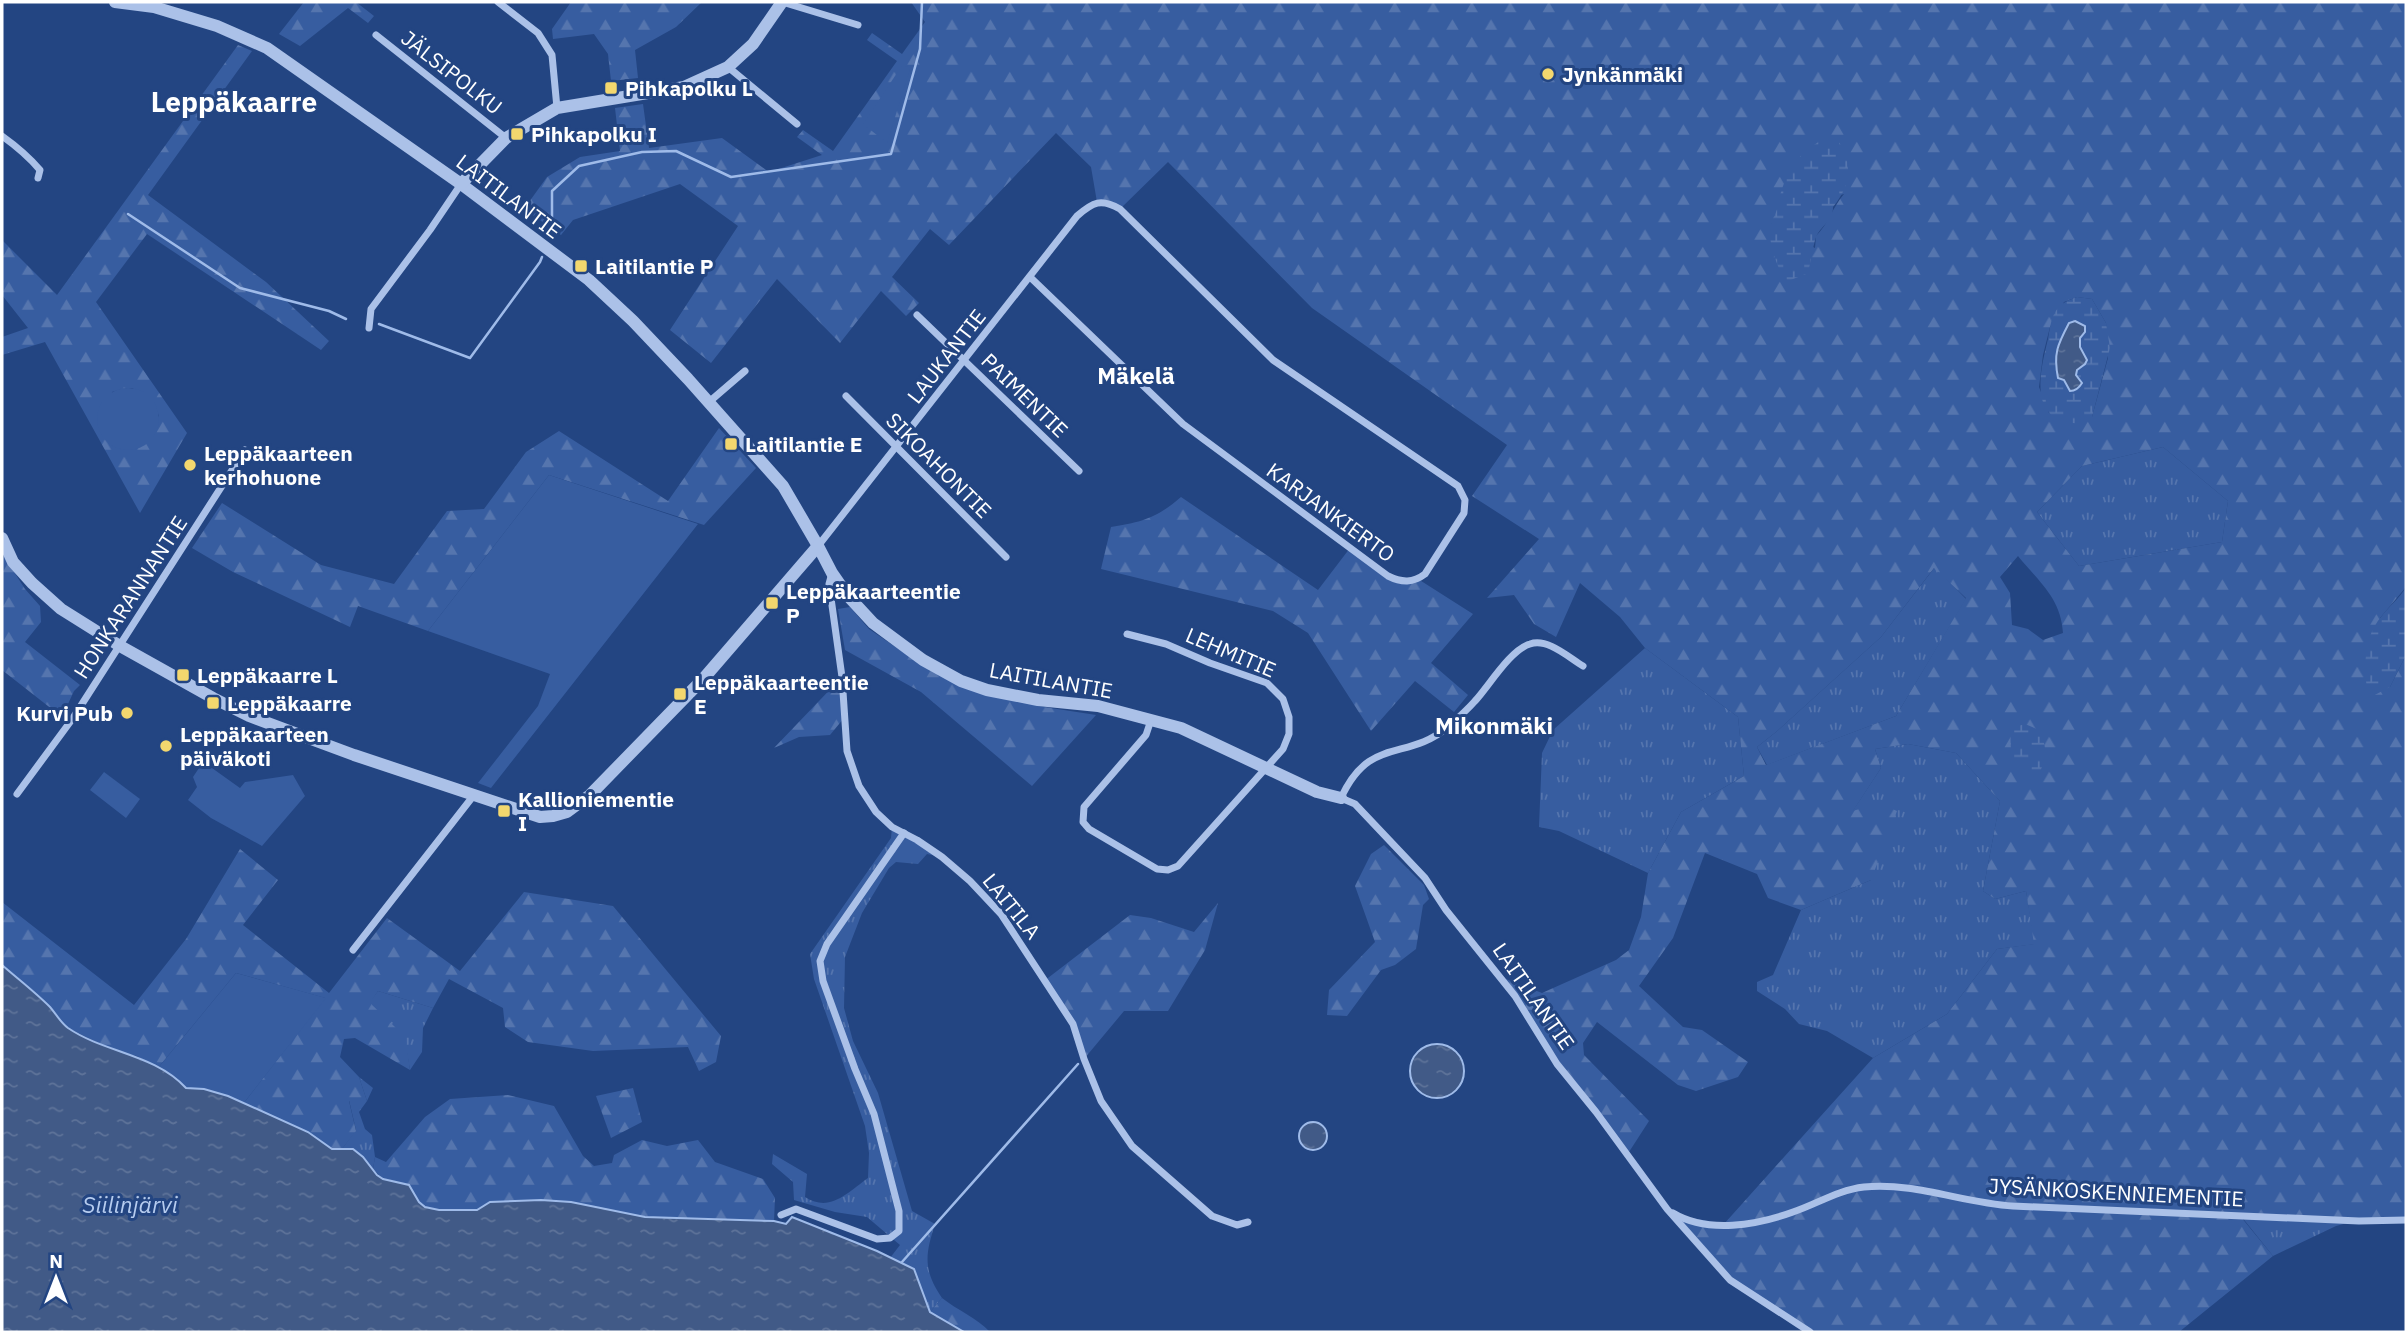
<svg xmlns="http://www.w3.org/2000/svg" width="2408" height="1334" font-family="'IBM Plex Sans',sans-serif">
<defs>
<pattern id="grass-tufts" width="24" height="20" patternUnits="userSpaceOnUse" patternTransform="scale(1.75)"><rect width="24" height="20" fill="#375da0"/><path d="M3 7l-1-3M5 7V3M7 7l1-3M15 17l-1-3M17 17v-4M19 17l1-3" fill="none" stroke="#5575ae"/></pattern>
<pattern id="forest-firs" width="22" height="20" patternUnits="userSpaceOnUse" patternTransform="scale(1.75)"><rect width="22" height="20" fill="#375da0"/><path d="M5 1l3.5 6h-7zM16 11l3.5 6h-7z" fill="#5575ae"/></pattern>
<pattern id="wetland-marsh" width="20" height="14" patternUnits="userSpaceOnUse" patternTransform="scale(1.75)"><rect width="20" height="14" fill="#375da0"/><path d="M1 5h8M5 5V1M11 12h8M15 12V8" fill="none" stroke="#5575ae"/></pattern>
<pattern id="water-ripples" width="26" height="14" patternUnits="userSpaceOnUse" patternTransform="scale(1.75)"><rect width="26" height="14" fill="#415a87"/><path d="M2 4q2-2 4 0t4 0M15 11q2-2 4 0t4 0" fill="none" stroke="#5e7399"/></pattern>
</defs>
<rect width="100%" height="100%" fill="#234582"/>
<!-- grass -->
<g fill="url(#grass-tufts)">
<path d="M2163,447L2228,501L2222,542L2079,566L2037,512L2082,466Z"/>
<path d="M1935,567L1966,599L1896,716L1767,765L1757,747L1776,732L1881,637Z"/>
<path d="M1645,648L1738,717L1744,776L1681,812L1648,873L1559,831L1539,827L1542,753L1553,730Z"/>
<path d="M1908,744L1956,753L2000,801L1983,891L1995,899L2026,891L2035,944L1997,949L1947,1014L1873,1058L1827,1031L1799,1024L1785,1009L1757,991V982L1773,975L1801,910L1871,880L1852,812L1881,768L1875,749Z"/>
<path d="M892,827L942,857L927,854L918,864L896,862L889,868L862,913L845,957L844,1008L853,1041L878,1093L912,1211L935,1224C925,1255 923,1270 942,1298L930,1312L914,1269L890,1258L900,1245L867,1217L835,1212L794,1200L793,1182L772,1164L773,1154L807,1174L805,1197C830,1213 847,1193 868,1178L869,1153L865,1126L814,979L810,954L891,838Z"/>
<path d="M378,991L433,1008L423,1028L422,1052L410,1070L405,1041L369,1003Z"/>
<path d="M359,1077L373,1088L367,1101L359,1112L365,1129L372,1135L375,1157L373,1169L363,1157L342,1149L356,1130L349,1100L367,1101Z"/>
<path d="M2241,1216L2358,1220L2336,1226L2273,1256Z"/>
</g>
<!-- forest -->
<g fill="url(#forest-firs)" fill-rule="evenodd">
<path d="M304,2H356L374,16L368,23L348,8L300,46L279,34Z"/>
<path d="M571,2H702L676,27L635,50L638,78L611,81L608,54L594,34L553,39L552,29Z"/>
<path d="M911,2H2406V587L2380,618L2390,687L2406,655V1219L2241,1217L2273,1256L2179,1332H1810L1730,1280L1676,1215L1724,1224L1873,1058L1947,1014L1997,949L2034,944L2026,891L1995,899L1983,891L2000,801L1956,753L1908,744L1875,749L1881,768L1853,811L1878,803L1897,811L1871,880L1801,910L1768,898L1757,874L1705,853L1673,938L1639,986L1683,1027L1702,1030L1748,1062L1738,1077L1696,1091L1678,1085L1597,1022L1583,1043L1584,1055L1649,1121L1627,1155L1557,1064L1498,976L1542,993L1616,960L1629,950L1641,917L1648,873L1681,812L1744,776L1738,717L1645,648L1620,617L1580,583L1556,637L1534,624L1514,595L1487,598L1539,539L1472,496L1507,445L1312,308L1168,162L1120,209L1097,202L1091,167L1056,133L949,245L930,229L892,277L919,303L906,316L881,291L840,343L777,279L711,363L670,330L738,226L680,184L573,220L561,235L524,209L547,177L580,157L620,151L615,108L643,104L649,148L722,138L769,172L822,155L797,137L803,130L833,151L897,61L867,40L872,33L902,54L925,22ZM1844,194C1832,208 1829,223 1816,236L1815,248L1771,225L1777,212ZM2077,297L2092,299L2106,323L2108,358L2092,417L2049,413L2039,387L2043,355L2050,327L2064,302ZM2163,447L2228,501L2222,542L2079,566L2037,512L2082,466ZM2018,556C2039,582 2061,598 2063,633L2043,640L2028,629L2012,625L2010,593L2000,577ZM1934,568L1966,598L1896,716L1766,765L1757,747L1776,732L1881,637Z"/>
<path d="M238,45L252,51L148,195L266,282L329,341L321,350L147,234L96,302L187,433L140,513L45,342L2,355V337L28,328L2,295V240L57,295ZM132,388C146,395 154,399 159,416L138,448H118L112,392L122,389Z"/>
<path d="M719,428L756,468L704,525L549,475L428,631L358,606L350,627L233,572L192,548L222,503L321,565L394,584L447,511L484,509L526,452L559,431L668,501Z"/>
<path d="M1181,497L1318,590L1350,548L1388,576L1418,579L1473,614L1431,663L1468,695L1454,712L1415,681L1371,731L1308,633L1273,611L1101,569L1111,527C1142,522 1157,518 1181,497Z"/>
<path d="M2,553L25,589L40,606L41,622L25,642L80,685L74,691L62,717L2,670Z"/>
<path d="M850,607L869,629L922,665L1038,706L1096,715L1032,786L921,692L845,650L838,609Z"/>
<path d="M842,677L844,718L830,735L799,737L774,748Z"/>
<path d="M1384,845L1424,885L1429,899L1423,905L1416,949L1395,965L1381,970L1347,1016L1327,1015L1329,990L1375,942L1355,886L1371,854Z"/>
<path d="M240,849L278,880L243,925L329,993L387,918L460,971L524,892L613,906L721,1036L716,1062L699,1071L688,1047L593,1051L528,1042L505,1027L503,1008L449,979L433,1008L378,991L370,1003L395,1027L406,1041L410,1070L355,1038L344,1039L340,1057L359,1077L367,1101H349L356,1131L342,1149H332L308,1132L243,1104L325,998L236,973L158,1068L137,1056L115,1051L66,1027L51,1008L2,965V902L134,1005L186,939Z"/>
<path d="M1218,903L1205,950L1168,1011H1124L1084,1059L1073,1024L1044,981L1130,915L1151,918L1194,932Z"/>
<path d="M633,1088L642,1122L611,1138L596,1096Z"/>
<path d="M508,1095L554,1106L583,1156L594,1166L612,1163L614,1155L642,1140L667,1146L698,1140L715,1162L763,1179L775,1198L774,1221L645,1217L571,1202L541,1200L490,1202L477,1210H439L425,1207L419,1202L415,1193L400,1182L383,1179L373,1169L375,1157L386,1162L425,1117L450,1099Z"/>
<path d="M942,1298C957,1310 977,1318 990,1332H964L930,1312Z"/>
</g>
<!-- wetland -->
<g fill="url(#wetland-marsh)" fill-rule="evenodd">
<path d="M1834,135C1853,159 1853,183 1833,207C1833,221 1823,224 1817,235C1814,240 1810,265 1808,273L1786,282C1777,266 1767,243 1771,224C1772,219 1776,214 1777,209C1784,173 1798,148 1834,135Z"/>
<path d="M2077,297L2092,299L2106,323L2110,348L2092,417C2086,423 2081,424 2073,423C2027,419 2041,368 2048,339C2050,328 2051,316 2058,308C2063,302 2069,300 2077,297ZM2080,322V347L2087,360L2085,364L2077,369L2070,391L2064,380Z"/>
<path d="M2406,587V655L2390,687L2369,698C2363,672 2363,638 2381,617C2389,606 2400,598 2406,587Z"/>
<path d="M2025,724L2039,730C2050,753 2045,761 2035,782C2013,761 2009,760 2011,728Z"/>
</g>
<!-- green -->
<g fill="#375da0">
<path d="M903,64L910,69L887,143L863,124Z"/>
<circle cx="128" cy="419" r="31"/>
<path d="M549,475L698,524L491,788L478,783L538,706L550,674L428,631Z"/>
<path d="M199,768H212L240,788L245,782L293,775L305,796L262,846L211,818L188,800L197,787L193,777Z"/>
<path d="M104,772L140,799L126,818L90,790Z"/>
<path d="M236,973L326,998L243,1104L204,1089L186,1088L158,1068Z"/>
</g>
<!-- water -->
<g fill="url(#water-ripples)" stroke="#9fbbe9" stroke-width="2">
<path d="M2075,321L2085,326V332L2080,338V347L2087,360L2085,364L2077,370L2076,375L2082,383C2079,388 2076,391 2070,391L2064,380L2058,378C2053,353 2058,344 2069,323Z"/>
<path d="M2,965C18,979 35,992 50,1007C56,1014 61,1023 68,1028C105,1053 155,1054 186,1088L204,1089L228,1096L308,1132L332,1149H353L363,1157L377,1175L383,1179L409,1185L419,1202L425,1207L439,1210H477L490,1202L541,1200L571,1202L645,1217L774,1221L786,1224L792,1217L877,1251L914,1269L930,1312L964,1332H2Z"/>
<circle cx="1437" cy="1071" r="27"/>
<circle cx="1313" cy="1136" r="14"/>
</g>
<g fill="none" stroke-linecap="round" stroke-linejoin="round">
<!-- stream -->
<g stroke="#9fbbe9" stroke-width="2.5">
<path d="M128,214L240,288L329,311L346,319"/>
<path d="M552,225V191L579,166L642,152L676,151L731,177L891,154L920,49L922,2"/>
<path d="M379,324L470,358L540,262L542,257"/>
<path d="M902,1262L1078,1064"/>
</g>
<!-- minor -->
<g stroke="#abc1e8" stroke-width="7">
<path d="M498,2L538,33L552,55L557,108"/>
<path d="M782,2L858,25"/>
<path d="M376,35L506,138"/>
<path d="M728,67L797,124"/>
<path d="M2,136C16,146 29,157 40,170L38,178"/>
<path d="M917,315L1079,471"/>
<path d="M369,328L371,309L430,230L461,184"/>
<path d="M846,396L1006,557"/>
<path d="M709,402L745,371"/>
<path d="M818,546L1077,216C1093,202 1101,198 1120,209L1273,360L1458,486L1465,500L1464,513L1425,574C1413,583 1402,583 1388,576L1183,424L1030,277"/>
<path d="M832,573L829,584L842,677L847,751L859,786L876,812L892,827L917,840L942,857L970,881L1001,914L1073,1024L1084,1059L1101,1101L1132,1146L1212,1216L1237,1225L1248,1222"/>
<path d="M1127,634L1166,644L1210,663L1267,683L1283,699L1289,717V734L1283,749L1178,866L1168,870L1157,869L1089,829L1083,822L1084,807L1146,735L1151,720"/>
<path d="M1583,666C1568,657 1548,638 1530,644C1510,650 1489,686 1475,701C1467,710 1457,719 1448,727C1406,762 1370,735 1341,798L1355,804L1425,878L1446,910L1515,996L1557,1064L1596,1112L1667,1209L1730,1280L1810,1332"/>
<path d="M17,794L73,718L245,450"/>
<path d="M353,950L474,795"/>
<path d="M1673,1213C1708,1234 1757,1225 1793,1212C1817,1204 1838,1190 1864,1187C1915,1182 1963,1203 2013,1206L2359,1221L2406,1220"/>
<path d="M781,1215L796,1209L877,1239L890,1238L899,1231V1211L874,1114L855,1069L823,981L820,961L827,944L904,833"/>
</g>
<!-- tertiary -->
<g stroke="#abc1e8" stroke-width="12">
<path d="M115,2L154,7L217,26L267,48L461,184L589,280L633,321L688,379L783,486L818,546L832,573L848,596L873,623L923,660L961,681L987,690L1038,700L1098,706L1181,728L1317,792L1341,798"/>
<path d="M461,184L506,138L557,108L684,87L728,67L753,44L782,2"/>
<path d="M2,538L13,562L32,583L61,609L120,646L213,698L249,716L354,755L540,817L553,816L567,812L590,795L704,678L818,546"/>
</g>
</g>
<!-- markers -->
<g fill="#f3d76e" stroke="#234582" stroke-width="2.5">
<circle cx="1548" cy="74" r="7"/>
<rect x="604" y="81" width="14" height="14" rx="3.5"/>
<rect x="510" y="127" width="14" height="14" rx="3.5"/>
<rect x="574" y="259" width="14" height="14" rx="3.5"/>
<rect x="724" y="437" width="14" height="14" rx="3.5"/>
<circle cx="190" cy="465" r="7"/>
<rect x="765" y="596" width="14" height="14" rx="3.5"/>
<rect x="176" y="668" width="14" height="14" rx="3.5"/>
<rect x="673" y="687" width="14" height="14" rx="3.5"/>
<rect x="206" y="696" width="14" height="14" rx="3.5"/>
<circle cx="127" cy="713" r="7"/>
<circle cx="166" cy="746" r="7"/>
<rect x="497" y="804" width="14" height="14" rx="3.5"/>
</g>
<g text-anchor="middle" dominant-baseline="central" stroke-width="6" stroke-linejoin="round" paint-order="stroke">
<!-- street labels -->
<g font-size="21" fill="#fff" stroke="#234582">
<text transform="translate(452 72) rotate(38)">JÄLSIPOLKU</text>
<text transform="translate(509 196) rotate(37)">LAITILANTIE</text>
<text transform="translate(946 356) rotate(-52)">LAUKANTIE</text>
<text transform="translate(1025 395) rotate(44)">PAIMENTIE</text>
<text transform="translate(939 465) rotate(45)">SIKOAHONTIE</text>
<text transform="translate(1331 512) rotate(36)">KARJANKIERTO</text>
<text transform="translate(130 597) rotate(-57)">HONKARANNANTIE</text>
<text transform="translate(1231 652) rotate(23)">LEHMITIE</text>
<text transform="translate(1051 680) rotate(10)">LAITILANTIE</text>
<text transform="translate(1012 906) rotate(51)">LAITILA</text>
<text transform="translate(1534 996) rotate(55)">LAITILANTIE</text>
<text transform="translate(2116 1192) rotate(3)">JYSÄNKOSKENNIEMENTIE</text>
</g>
<!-- poi labels -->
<g font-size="21" font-weight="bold" fill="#fff" stroke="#234582" text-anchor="start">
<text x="1562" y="74">Jynkänmäki</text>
<text x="625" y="88">Pihkapolku L</text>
<text x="531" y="134">Pihkapolku I</text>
<text x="595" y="266">Laitilantie P</text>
<text x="745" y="444">Laitilantie E</text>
<text x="204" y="453">Leppäkaarteen<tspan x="204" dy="24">kerhohuone</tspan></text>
<text x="786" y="591">Leppäkaarteentie<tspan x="786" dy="24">P</tspan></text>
<text x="197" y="675">Leppäkaarre L</text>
<text x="694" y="682">Leppäkaarteentie<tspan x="694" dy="24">E</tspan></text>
<text x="227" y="703">Leppäkaarre</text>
<text x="113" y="713" text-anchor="end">Kurvi Pub</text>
<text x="180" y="734">Leppäkaarteen<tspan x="180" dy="24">päiväkoti</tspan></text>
<text x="518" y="799">Kallioniementie<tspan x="518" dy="24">I</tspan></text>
</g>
<!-- neighbourhood labels -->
<g font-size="23" font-weight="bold" fill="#fff" stroke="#234582">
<text x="1136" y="375">Mäkelä</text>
<text x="1494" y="725">Mikonmäki</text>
</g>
<!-- water labels -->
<g font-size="23" font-style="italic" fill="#b6ccef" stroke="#234582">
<text x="130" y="1204">Siilinjärvi</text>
</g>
<!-- district labels -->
<g font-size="28" font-weight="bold" fill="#fff" stroke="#234582">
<text x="234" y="101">Leppäkaarre</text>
</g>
</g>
<!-- border -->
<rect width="2408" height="1334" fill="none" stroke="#ffffff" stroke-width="7"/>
<!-- north arrow -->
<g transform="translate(56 1278)" stroke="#234582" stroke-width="5" paint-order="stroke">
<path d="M0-5L12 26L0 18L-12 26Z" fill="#ffffff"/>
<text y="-10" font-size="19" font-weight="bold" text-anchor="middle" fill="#ffffff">N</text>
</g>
</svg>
